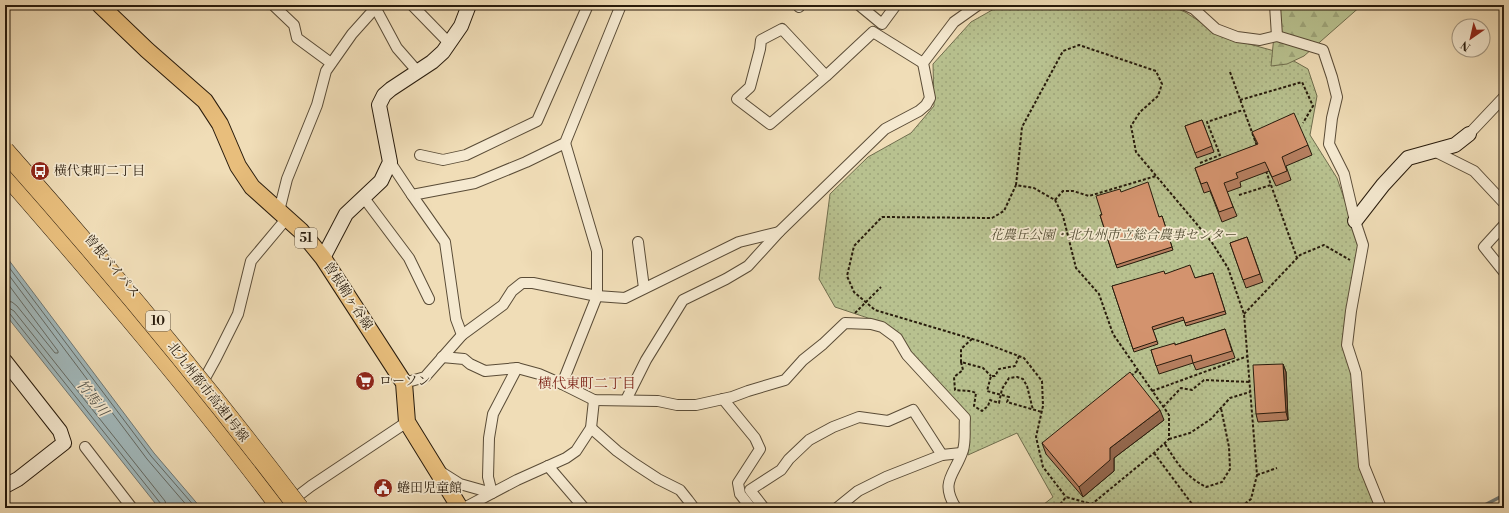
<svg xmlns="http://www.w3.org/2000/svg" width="1509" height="513" font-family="'Libre Bodoni','Noto Serif JP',serif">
<defs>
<pattern id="grass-dots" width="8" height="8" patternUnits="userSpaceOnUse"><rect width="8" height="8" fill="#b8c18f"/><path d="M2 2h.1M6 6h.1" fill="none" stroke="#9ea57a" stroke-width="1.8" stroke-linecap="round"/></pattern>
<pattern id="forest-firs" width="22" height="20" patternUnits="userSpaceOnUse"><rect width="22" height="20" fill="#b8c18f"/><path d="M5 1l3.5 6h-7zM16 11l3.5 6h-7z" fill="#9ea57a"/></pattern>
</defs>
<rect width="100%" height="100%" fill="#f0ddb7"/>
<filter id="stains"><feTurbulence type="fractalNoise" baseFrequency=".005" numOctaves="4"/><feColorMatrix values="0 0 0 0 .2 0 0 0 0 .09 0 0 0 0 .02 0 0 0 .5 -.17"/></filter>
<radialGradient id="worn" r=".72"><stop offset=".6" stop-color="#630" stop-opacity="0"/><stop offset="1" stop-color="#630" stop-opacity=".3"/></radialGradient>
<!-- grass -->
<path fill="url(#grass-dots)" stroke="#706e4e" d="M1001,5H1168L1185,12L1224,37L1278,52L1308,69L1317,96L1310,135L1337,178L1360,245L1346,345L1354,371L1362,467L1378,508H1039L1053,497L1017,433L968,455L969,420L911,357L904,340L880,322L835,307L819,279L830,194L868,157L911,133L934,106L933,64L971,22Z"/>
<!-- forest -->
<path fill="url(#forest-firs)" stroke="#706e4e" d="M1277,5H1362L1304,56L1287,64L1271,66Z"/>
<!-- water -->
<path fill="#a1b8bb" stroke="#717975" d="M5,255L154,453L201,508H159L5,314Z"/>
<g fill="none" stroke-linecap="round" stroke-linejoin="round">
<!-- shore -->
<g stroke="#646a64" stroke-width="1">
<path d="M5,262L151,456L196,508"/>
<path d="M5,270L147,459L189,508"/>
<path d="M5,280L58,351V353H55L17,306L12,302L5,301"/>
<path d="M5,307L9,308L14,311L165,501L167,508"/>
<path d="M5,312L10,314L161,504L162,508"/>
</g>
<!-- stream -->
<path stroke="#717975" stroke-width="3.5" d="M1479,508L1504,495"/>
<!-- street casing -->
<g stroke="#5a4c37" stroke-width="12">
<g id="street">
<path d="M273,5L294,25L297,38L331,63"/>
<path d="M412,5L449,43"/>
<path d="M798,5L799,7"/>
<path d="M859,5L882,24L896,5"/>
<path d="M1185,5L1194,9L1216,29L1237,37L1260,40L1277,36L1323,50L1332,77L1337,97L1332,118L1329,144L1344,174L1355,221L1363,245L1351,311L1347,345L1356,373L1364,466L1381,508"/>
<path d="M1275,5L1277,36"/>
<path d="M375,7L397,48L418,72"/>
<path d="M826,76L770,124L737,99L750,87L760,49L761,40L782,29L826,76L873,32L923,63"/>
<path d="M1469,134L1504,97"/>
<path d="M1434,151L1474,171L1504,203"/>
<path d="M420,155L443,160L466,155L537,121L588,5"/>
<path d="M390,162L412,195L475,183L526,162L565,143L621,5"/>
<path d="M412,195L445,242L456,319L462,335"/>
<path d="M364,198L409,258L429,299"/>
<path d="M279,211L287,179L317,105L326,71L352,34L378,5"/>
<path d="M1504,225L1484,247L1504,272"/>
<path d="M638,242L644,288"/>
<path d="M442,357L464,359L470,364L485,371L517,368L539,374L562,384L594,400L658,401L677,405H696L732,397L748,391L785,380L803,360L823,344L845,323L871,324L882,327L897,338L907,355L965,418C964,428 966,440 963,450C955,475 939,481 956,508"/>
<path d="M205,378L216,358L238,314L251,261L287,218"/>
<path d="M404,383L425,377L462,335L503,305L512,291L522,283H533L597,296L625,298L739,242L779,232"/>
<path d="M562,384L597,296V251L565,143"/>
<path d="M723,399L755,438L760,449L738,483L740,494L751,508"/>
<path d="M626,400L646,360L683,300L726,279L748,266L779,232L885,129L919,111L926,105L930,98L923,63L954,22L978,5"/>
<path d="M591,428L617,451L635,464L658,479L680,490L688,500L694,508"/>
<path d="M85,447L132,508"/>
<path d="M548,466L584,508"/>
<path d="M441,472L460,484L492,493"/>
<path d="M492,493L488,477L489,438L493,414L517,368"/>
<path d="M290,502L311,486L407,422"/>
<path d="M464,508L517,480L566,458L576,451L591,428L594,400"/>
<path d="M764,508L750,490L781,470L789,459L809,440L833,427L859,417L888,421L913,410L942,455"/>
<path d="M837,508L858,491L886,477L942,455L961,453"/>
</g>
</g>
<!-- secondary casing -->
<g stroke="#281b0c" stroke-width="16">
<g id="secondary">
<path d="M1355,221L1383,185L1408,158L1455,145L1469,134"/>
<path d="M323,258L346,214L381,181L390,162L379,105L384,95L391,89L432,62L443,52L461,26L469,5"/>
<path d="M5,361L60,431L64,443L18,479L5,486"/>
</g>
</g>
<!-- primary casing -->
<g stroke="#281b0c" stroke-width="18">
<path id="primary" d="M100,5L147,50L205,101L220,124L238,166L252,187L301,231L323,258L404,383L407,422L460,508"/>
</g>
<!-- highway casing -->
<g stroke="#281b0c" stroke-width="20">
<path id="highway" d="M5,173C100,282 194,392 281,508"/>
</g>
<!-- path -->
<g stroke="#281b0c" stroke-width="2" stroke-dasharray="3 2" stroke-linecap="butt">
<path d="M1230,72L1257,146"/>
<path d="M1240,100L1302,82L1313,106L1303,123"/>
<path d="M1200,163L1220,155L1207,122L1243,110"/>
<path d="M1266,171L1297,258"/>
<path d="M1016,185L1022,127L1063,51L1079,45L1156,71L1162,84L1158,96L1140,112L1131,126L1136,152L1211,241L1228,268L1244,314L1257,475L1251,499L1240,508"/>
<path d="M1239,195L1271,185"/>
<path d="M1055,200L1063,191H1073L1089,196L1156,176"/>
<path d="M855,313L881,287"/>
<path d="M1244,314L1300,255L1324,245L1350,260"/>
<path d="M972,339L961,349V362L983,368L991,376"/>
<path d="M1019,356L1015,366L999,369L995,376H991L987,391L1009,397L1007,402L1042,412"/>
<path d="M961,362L963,370L954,377L955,390C963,391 970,390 976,393L974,406L982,411L988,406L990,400L999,403L1002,389L1009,378L1017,377L1023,379L1027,386L1033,410"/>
<path d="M1131,376L1138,370"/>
<path d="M1152,391L1248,356"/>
<path d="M1163,407L1181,388L1192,390L1204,380L1250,382"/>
<path d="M1169,439L1190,433L1211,419L1230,398L1250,392"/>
<path d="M1165,444C1177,463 1185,476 1206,487L1222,482L1230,469L1229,447L1221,408"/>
<path d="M1154,453L1195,508"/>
<path d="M1257,475L1277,468"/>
<path d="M1057,508L1066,497L1092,504L1154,453L1169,439V415L1113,334L1099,294L1076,268L1063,216L1055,200L1034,188L1016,185L1004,211L992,218L882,217L854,246L847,276L854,292L875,310L979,341L1024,358L1042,381L1043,406L1036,437L1043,467L1066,497"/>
</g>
<!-- street -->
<use href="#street" stroke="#f5e9d0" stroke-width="10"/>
<!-- secondary -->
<use href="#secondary" stroke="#f5e9d0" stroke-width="14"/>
<!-- primary -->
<use href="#primary" stroke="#e8be7c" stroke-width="16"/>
<!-- highway -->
<use href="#highway" stroke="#e8be7c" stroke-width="19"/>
<!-- highway-bridge casing -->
<g stroke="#281b0c" stroke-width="20" stroke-linecap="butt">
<path id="highway-bridge" d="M5,151C108,267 206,385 299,508"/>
</g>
<!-- highway-bridge -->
<use href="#highway-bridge" stroke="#e8be7c" stroke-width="19"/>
</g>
<!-- wall -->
<g fill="#b57e5f" stroke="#281b0c">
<path d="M1202,120L1214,152L1197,158L1185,126Z"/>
<path d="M1252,132L1308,145L1312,155L1286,166L1291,180L1276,186L1269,171L1240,182L1241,187L1227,192L1237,216L1222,222L1210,191L1204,193L1195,168L1257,145Z"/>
<path d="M1121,192L1159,217L1162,216L1173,250L1117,268L1100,215H1102Z"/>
<path d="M1247,237L1263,282L1246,288L1230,243Z"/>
<path d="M1213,273L1226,314L1186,326L1184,320L1153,330L1158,344L1134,352L1112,286L1165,274L1195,278Z"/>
<path d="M1225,329L1235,358L1196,370L1193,363L1159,374L1151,350L1175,345Z"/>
<path d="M1283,364L1286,372L1288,420L1258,422L1256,414Z"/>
<path d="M1164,420L1114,458V471L1083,497L1046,454L1042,443Z"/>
</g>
<!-- shaded-wall -->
<g fill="#94674d" stroke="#281b0c">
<path d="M1283,364L1286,372L1288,420L1286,412Z"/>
<path d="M1160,410L1164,420L1114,458V471L1083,497L1079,487L1110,448Z"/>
</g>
<!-- building -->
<g fill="#d3936e" stroke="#281b0c">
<path d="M1294,113L1308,145L1282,157L1287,171L1272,177L1265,162L1236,173L1238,178L1224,183L1233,207L1219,212L1207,182L1201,184L1195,168L1258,144L1252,132Z"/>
<path d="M1202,120L1212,146L1195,153L1185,126Z"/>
<path d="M1148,182L1159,217L1162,216L1172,247L1116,265L1100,215H1102L1096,196L1120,189L1121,192Z"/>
<path d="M1247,237L1260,274L1243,280L1230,243Z"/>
<path d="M1190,265L1195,278L1213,273L1225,311L1185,323L1183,317L1152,327L1157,341L1133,349L1112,286L1164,271L1165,274Z"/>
<path d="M1225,329L1232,351L1193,363L1191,355L1156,366L1151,350L1175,343V345Z"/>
<path d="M1283,364L1286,412L1256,414L1253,365Z"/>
<path d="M1130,372L1160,410L1110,448V460L1079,487L1042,443Z"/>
</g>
<!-- icons -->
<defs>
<g id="bus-disc" transform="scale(1)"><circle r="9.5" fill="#8f2418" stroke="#f5e9d0"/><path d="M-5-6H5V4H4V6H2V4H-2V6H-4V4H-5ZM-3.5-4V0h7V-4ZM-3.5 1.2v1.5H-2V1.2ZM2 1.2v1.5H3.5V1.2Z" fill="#fff"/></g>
<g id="supermarket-disc" transform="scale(1)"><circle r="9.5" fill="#8f2418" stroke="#f5e9d0"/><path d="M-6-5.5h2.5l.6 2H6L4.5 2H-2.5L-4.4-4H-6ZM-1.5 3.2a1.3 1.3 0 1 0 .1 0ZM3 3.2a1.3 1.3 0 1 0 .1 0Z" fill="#fff"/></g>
<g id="civic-disc" transform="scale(1)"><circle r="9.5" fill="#8f2418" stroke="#f5e9d0"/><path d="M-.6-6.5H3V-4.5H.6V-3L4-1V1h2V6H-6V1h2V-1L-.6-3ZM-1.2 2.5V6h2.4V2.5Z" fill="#fff"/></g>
</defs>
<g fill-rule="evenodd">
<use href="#bus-disc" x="40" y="171"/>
<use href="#supermarket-disc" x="365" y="381"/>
<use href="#civic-disc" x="383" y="488"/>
</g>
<g text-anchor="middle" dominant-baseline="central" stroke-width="3.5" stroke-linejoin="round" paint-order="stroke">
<!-- shield labels -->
<g fill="#f5e9d0" stroke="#665947" stroke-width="1">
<rect x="295" y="228" width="22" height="20" rx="3"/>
<rect x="146" y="311" width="24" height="20" rx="3"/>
</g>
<g font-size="12" font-weight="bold" fill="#281b0c">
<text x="306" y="238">51</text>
<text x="158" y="321">10</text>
</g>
<!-- poi labels -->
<g font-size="13" fill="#281b0c" stroke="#f5e9d0" text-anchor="start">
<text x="54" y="171">横代東町二丁目</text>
<text x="379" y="381">ローソン</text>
<text x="397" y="488">蜷田児童館</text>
</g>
<!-- park labels -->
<g font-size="13" font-style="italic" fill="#534d33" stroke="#f5e9d0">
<text x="1113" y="235">花農丘公園・北九州市立総合農事センター</text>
</g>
<!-- street labels -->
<g font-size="13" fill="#281b0c" stroke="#f5e9d0">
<text transform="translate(112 266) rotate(50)">曽根バイパス</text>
<text transform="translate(348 296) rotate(57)">曽根鞘ヶ谷線</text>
<text transform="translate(208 392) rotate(52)">北九州都市高速1号線</text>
</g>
<!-- neighbourhood labels -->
<g font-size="14" fill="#7a1f14" stroke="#f5e9d0">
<text x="587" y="384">横代東町二丁目</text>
</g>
<!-- water labels -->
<g font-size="14" font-style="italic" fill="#525249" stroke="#f5e9d0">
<text transform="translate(92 398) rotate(52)">竹馬川</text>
</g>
</g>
<!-- margin -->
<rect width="1509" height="513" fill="none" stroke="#f0ddb7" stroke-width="20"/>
<rect x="6" y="6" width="1497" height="501" fill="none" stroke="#281b0c" stroke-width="2"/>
<rect x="10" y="10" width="1489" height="493" fill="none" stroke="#281b0c"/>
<!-- north arrow -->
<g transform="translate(1471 38) rotate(214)"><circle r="19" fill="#f5e9d0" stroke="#a39782"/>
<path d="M0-3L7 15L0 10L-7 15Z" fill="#8f2418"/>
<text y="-6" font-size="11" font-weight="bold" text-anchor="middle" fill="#281b0c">N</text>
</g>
<rect width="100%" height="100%" filter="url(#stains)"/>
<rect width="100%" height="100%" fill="url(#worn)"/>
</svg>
